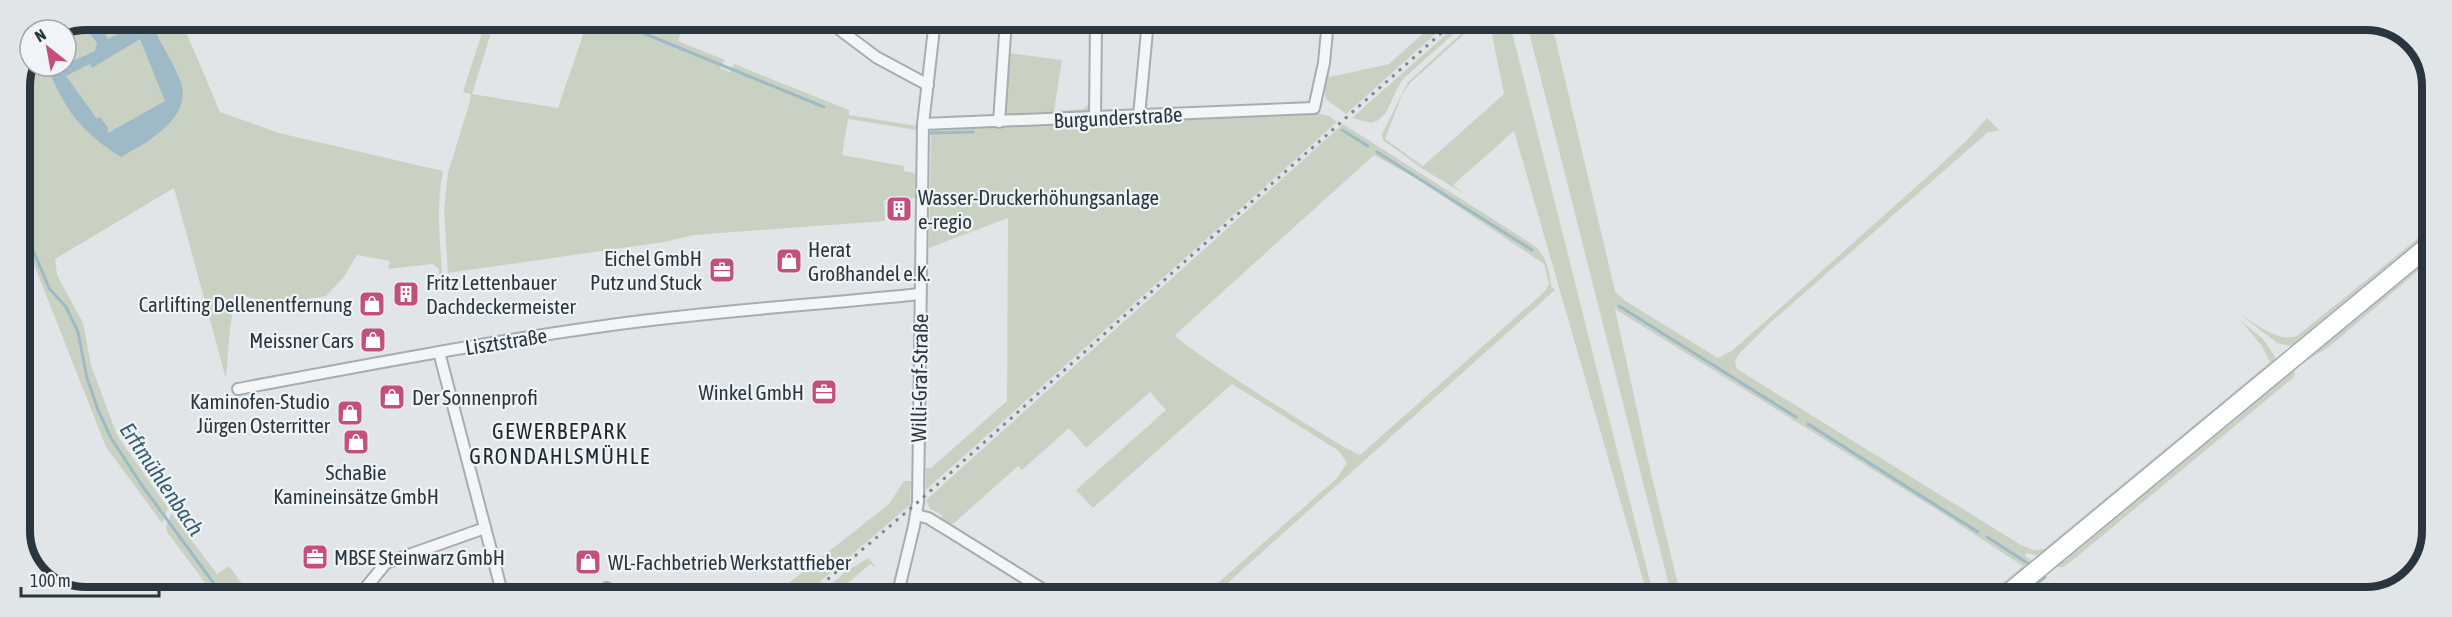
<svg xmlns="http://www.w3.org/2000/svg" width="2452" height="617" font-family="'Asap Condensed',sans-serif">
<rect width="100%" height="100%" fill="#e1e5e8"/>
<!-- green -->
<g fill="#c9d2c2" fill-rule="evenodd">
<path d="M86,20H122L127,30L130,29L127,20H160L184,27L220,112L279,133L443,171C436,205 440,240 442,274L439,275V269L433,264L388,269L390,261L357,255L343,278L326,296L280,304L243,296L239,299L237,309H233L230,328L226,379L174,188L55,259L57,275L83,323L91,365L117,435L168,508L162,523L106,447L20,229V85L30,60V66H66V30H60Z"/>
<path d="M486,20H495L472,94L558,108L588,20H686L678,41L725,60L720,68L730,72L734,64L849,110V115L917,126L916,130L848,119L842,155L904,166V171L915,173V198L884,200L885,221L694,235L664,242L448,273L444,210L448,173L470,101L471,94L463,92Z"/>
<path d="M1438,20H1451L1346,114L1326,99L1324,88L1326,75L1330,77L1389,64Z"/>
<path d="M1462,20H1469L1404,78L1398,87L1386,113L1377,121L1371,123L1352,118Z"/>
<path d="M1476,20H1480L1410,83L1402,95L1385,139L1423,166L1504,94L1489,20H1506L1507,24H1510L1654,597H1648L1514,131L1453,185L1465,194L1424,170L1383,140L1382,134L1408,82Z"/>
<path d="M1526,20H1551L1615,291L1624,300L1718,358L1733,350L1936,169L1967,140L1987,118L1999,130L1987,133L1770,323L1738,355L1735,362L1737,369L2021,545L2034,550L2044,549L2270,362L2262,346L2240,320L2263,339L2277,360L2042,557L2027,553L2025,556L2032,560L2033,566L1995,597H1986L2023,566L1931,506L1615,309L1650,469L1681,597H1672Z"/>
<path d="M1008,53L1062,60L1054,111L1084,109L1090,102L1091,113L1005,117Z"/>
<path d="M1311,112L1329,116L1337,122L926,490V468H931L1007,401L1008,218L929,248L931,130L977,127L999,128V125Z"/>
<path d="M1343,124L1535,246C1546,256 1550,271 1551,286L1555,290L1212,597H1202L1337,478L1347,463L1339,451L1232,384L1093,508L1076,490L1166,410L1150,392L1086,448L1069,428L1022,470L1018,466L954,523L949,525L941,520L942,515L930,509L926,500ZM1374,155L1417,179L1544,264L1549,284L1544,292L1360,455C1341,448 1181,346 1175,335Z"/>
<path d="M2432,227V235L2294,347L2277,343L2240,314C2255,323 2278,343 2297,336Z"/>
<path d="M2432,251V259L2329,347L2309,359L2308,356Z"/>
<path d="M2291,370L2295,372L2294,377L2073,560L2063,567H2056L2055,563Z"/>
<path d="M904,481H911L910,505L802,597H771L889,504Z"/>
<path d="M171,513L217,574L229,566L251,596H215L167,532L166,528Z"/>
<path d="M868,558L877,568L870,564L847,584L851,589L849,591L844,586L832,597H817L844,573Z"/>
</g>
<!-- water -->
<path fill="#9ebac6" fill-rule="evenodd" d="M86,20H96L108,39L126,30L153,27C160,43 179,71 182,87C189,120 145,144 121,157C80,131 65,110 47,66H66V56L71,62L95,51L97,43L85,27L66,35V30H60ZM140,39L165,101L108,133V128L100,117L97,119L66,76L90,64L92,68Z"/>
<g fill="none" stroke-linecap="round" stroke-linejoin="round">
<!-- stream -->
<g stroke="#9ebac6" stroke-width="3">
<path d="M611,20L824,107"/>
<path d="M1342,130L1368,146"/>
<path d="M931,133L973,132"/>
<path d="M1377,152L1532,250"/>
<path d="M20,210L25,231L49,288L66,307L78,332L87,378L98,410L111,438L141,484L223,596"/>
<path d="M1619,306L1796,417"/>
<path d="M1808,424L1978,532"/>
<path d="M1987,537L2029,564"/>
<path d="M2055,584L2070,597"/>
<path d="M2021,597L2045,577"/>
</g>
<!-- street casing -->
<g stroke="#a6adb2" stroke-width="14">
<g id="street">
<path d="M827,20L876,57L928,85"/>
<path d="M1139,116L1148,20"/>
<path d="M1095,118L1096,20"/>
<path d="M999,122L1006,20"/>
<path d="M923,124L1314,108L1324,63L1328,20"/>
<path d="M439,352L503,596"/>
<path d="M238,389C360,366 481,343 604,326C709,311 815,305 920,294"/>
<path d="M916,515L928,518L951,532L1055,597"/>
<path d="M363,591L386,563L485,528"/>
<path d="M594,596L607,588"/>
<path d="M897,597L914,526L918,502L923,124L935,20"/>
</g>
</g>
<!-- primary casing -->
<g stroke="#a1acb3" stroke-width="21">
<path id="primary" d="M2004,597L2432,243"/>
</g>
<!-- street -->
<use href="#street" stroke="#f3f5f7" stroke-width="10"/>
<!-- primary -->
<use href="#primary" stroke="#fff" stroke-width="18"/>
<!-- rail -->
<path stroke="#7b8891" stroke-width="3" stroke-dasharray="3 6" stroke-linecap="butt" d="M807,597L918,502L1231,220L1456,20"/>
</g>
<!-- icons -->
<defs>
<g id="building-square" transform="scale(1.35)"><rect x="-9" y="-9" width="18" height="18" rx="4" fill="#c44f7a" stroke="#f0f4f6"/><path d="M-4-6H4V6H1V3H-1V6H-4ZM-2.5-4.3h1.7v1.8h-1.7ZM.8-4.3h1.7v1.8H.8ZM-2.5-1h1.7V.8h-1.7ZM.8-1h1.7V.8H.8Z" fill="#fff"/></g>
<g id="shop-square" transform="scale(1.35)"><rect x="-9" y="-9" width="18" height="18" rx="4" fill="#c44f7a" stroke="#f0f4f6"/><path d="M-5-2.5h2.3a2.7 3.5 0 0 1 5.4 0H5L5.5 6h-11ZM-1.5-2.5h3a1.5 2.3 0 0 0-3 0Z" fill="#fff"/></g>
<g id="office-square" transform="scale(1.35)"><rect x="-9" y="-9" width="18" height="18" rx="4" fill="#c44f7a" stroke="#f0f4f6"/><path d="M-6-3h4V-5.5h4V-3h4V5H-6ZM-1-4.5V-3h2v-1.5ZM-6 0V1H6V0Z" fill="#fff"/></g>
</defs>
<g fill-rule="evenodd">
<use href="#building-square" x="899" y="209"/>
<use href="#shop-square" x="789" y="261"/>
<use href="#office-square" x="722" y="270"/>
<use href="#building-square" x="406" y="294"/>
<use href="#shop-square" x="372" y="304"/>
<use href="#shop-square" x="373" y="340"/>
<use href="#office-square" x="824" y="392"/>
<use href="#shop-square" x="392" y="397"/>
<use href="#shop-square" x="350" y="413"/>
<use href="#shop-square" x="356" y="442"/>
<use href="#office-square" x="315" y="557"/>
<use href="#shop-square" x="588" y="562"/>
</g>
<g text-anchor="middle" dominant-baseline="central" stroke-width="4.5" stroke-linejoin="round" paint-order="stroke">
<!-- street labels -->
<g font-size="21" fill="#2a363f" stroke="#f0f4f6">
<text transform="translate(1118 117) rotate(-3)">Burgunderstraße</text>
<text transform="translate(506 341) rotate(-9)">Lisztstraße</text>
<text transform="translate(919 378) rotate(-89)">Willi-Graf-Straße</text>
</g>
<!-- poi labels -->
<g font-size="21" fill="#2a363f" stroke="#f0f4f6" text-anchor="start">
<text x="918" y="197">Wasser-Druckerhöhungsanlage<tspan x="918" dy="24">e-regio</tspan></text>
<text x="808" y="249">Herat<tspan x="808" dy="24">Großhandel e.K.</tspan></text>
<text x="702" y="258" text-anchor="end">Eichel GmbH<tspan x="702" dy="24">Putz und Stuck</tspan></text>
<text x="426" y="282">Fritz Lettenbauer<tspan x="426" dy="24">Dachdeckermeister</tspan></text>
<text x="352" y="304" text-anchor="end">Carlifting Dellenentfernung</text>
<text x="354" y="340" text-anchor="end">Meissner Cars</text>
<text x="804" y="392" text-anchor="end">Winkel GmbH</text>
<text x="412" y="397">Der Sonnenprofi</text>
<text x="330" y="401" text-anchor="end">Kaminofen-Studio<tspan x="330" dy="24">Jürgen Osterritter</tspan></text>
<text x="356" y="472" text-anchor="middle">SchaBie<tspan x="356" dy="24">Kamineinsätze GmbH</tspan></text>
<text x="334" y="557">MBSE Steinwarz GmbH</text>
<text x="608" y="562">WL-Fachbetrieb Werkstattfieber</text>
</g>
<!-- neighbourhood labels -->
<g font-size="22" letter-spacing="1.5" fill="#1c272f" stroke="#f0f4f6">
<text x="560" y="431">GEWERBEPARK<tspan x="560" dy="25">GRONDAHLSMÜHLE</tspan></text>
</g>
<!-- water labels -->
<g font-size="22" font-style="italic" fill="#375d70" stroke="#f0f4f6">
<text transform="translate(162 479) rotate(56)">Erftmühlenbach</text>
</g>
</g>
<!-- crop -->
<path d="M0 0H2452V617H0ZM86 30H2366A56 56 0 0 1 2422 86V531A56 56 0 0 1 2366 587H86A56 56 0 0 1 30 531V86A56 56 0 0 1 86 30Z" fill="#e0e5e7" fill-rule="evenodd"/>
<path fill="none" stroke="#2a363f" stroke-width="8" d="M86 30H2366A56 56 0 0 1 2422 86V531A56 56 0 0 1 2366 587H86A56 56 0 0 1 30 531V86A56 56 0 0 1 86 30Z"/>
<!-- north arrow -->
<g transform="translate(48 48) rotate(329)"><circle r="28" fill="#f0f4f6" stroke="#a1a8ad" stroke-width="1.5"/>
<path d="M0-4.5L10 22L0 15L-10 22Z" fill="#c44f7a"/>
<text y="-9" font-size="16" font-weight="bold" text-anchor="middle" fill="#2a363f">N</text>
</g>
<!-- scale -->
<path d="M21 587v9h138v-9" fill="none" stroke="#2a363f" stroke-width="3"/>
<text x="30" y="587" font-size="18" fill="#2a363f" stroke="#f0f4f6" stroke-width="4.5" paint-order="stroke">100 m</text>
</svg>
